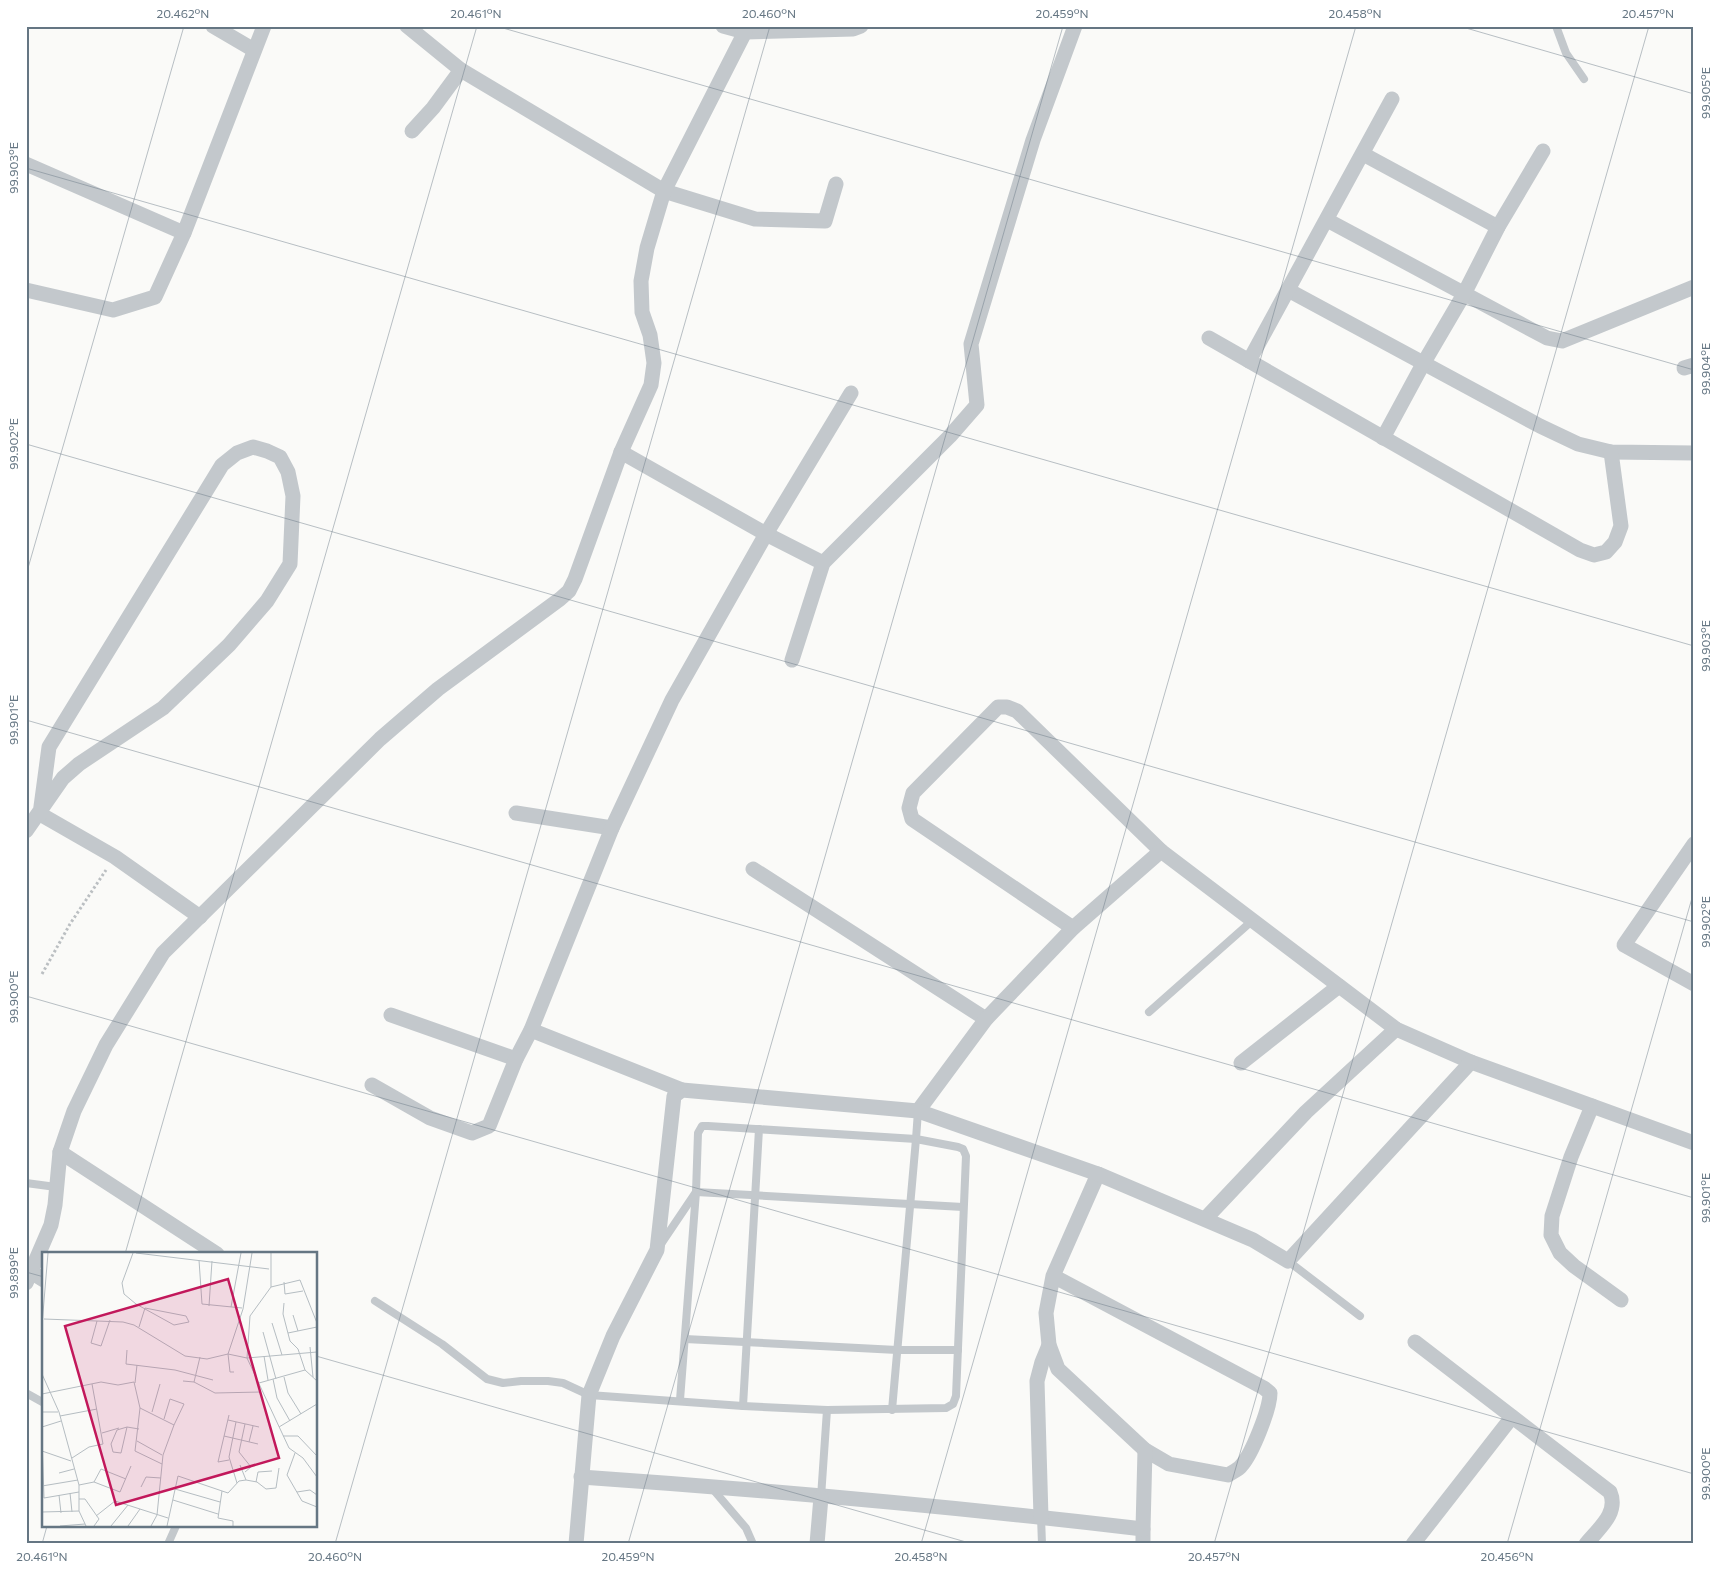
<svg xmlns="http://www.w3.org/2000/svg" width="1720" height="1570" font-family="Commissioner,sans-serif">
<rect width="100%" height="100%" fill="#fafaf8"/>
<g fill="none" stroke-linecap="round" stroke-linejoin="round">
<!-- path -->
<path stroke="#bbbfc2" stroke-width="3" stroke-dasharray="2.5 2.5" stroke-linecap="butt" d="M42,974L70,924L106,870"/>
<!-- service -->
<g stroke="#c3c8cc" stroke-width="8">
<path d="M1556,26L1566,53L1584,79"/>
<path d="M1149,1012L1253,920"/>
<path d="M26,1183L56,1187"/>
<path d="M661,1244L696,1192L963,1207"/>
<path d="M1288,1261L1360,1316"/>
<path d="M375,1301L442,1344L487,1379L503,1383L521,1381H548L563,1383L589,1395L743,1406L827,1410L946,1408L953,1404L956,1396L966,1156L963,1149L958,1147L916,1139L918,1111"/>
<path d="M685,1339L897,1350H958"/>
<path d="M26,1393L44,1403"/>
<path d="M680,1400L696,1192L698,1133L702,1126H708L916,1139L892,1410"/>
<path d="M743,1406L759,1129"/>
<path d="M711,1487L746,1528L753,1544"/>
<path d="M821,1497L827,1410"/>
<path d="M1041,1517L1042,1544"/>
<path d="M168,1544L176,1526"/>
</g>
<!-- minor -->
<g stroke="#c3c8cc" stroke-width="15">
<path d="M213,26L254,50"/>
<path d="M407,26L461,70L664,191L755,219L825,221L836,184"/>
<path d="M723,26L745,32L853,29L861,26"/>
<path d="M412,131L433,108L461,70"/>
<path d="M1363,154L1498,227"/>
<path d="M26,164L184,233"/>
<path d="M1327,220L1547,338L1562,341L1694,287"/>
<path d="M26,290L113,310L155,297L184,233L264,26"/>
<path d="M1288,290L1540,426L1578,444L1611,452L1694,453"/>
<path d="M1209,338L1580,550L1594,555L1606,552L1615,542L1621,526L1611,452"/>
<path d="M1249,361L1392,99"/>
<path d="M1684,368L1694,365"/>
<path d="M1383,438L1423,364L1464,294L1498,227L1543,151"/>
<path d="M621,452L766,534L823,563"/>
<path d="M792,660L823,563L950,436L977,405L971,344L1033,140L1075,26"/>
<path d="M516,813L612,828"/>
<path d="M40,814L115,857L200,917"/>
<path d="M26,831L63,778L79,764L163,708L229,645L267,601L290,564L293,496L288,472L280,457L267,451L253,447L237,453L222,465L49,747L40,814"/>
<path d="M1694,844L1624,945L1694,984"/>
<path d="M753,869L986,1019"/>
<path d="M1073,928L912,819L909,808L913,793L998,707H1007L1017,711L1161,851"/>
<path d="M391,1015L516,1059"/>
<path d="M531,1030L682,1090"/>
<path d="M1241,1063L1339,986"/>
<path d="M372,1085L430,1118L472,1133L489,1126L516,1059L531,1030L612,828L672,700L766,534L851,393"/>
<path d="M1592,1106L1571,1157L1552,1216L1551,1235L1560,1253L1574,1266L1621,1300"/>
<path d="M918,1111L986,1019L1073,928L1161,851L1396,1029L1471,1062L1694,1143"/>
<path d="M60,1152L217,1254"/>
<path d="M1205,1219L1306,1112L1396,1029"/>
<path d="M31,1272L44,1280"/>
<path d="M1053,1276L1264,1388L1270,1393C1270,1409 1252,1454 1241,1466C1238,1470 1232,1472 1228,1475L1169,1464L1145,1450L1058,1369L1049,1345L1046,1313L1053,1276L1098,1174"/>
<path d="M26,1283L51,1225L55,1205L60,1152L74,1111L106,1045L163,953L380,739L438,689L560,599L569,591L575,579L621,452L651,385L654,363L650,335L642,312L641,281L647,248L664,191L745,32L746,26"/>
<path d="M1415,1342L1610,1492C1619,1513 1599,1528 1586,1544"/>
<path d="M581,1477C769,1490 957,1507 1143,1529V1544"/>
<path d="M1041,1517L1037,1381L1042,1362L1049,1345"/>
<path d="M1143,1529L1145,1450"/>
<path d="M576,1544L589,1395L613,1336L657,1250L674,1096L682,1090L918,1111L1098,1174L1253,1240L1288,1261L1471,1062"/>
<path d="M817,1544L821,1497"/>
<path d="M1413,1544L1512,1417"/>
</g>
</g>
<!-- ticks -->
<path fill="none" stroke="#657683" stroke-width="1" stroke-opacity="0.45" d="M496,26L1694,370M1459,26L1694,94M26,168L1694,646M26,444L1694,922M26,575L184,26M26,720L1694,1198M26,996L1694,1474M125,1254L477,26M26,1272L44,1277M316,1356L973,1544M42,1544L47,1526M335,1544L770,26M628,1544L1063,26M921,1544L1356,26M1214,1544L1649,26M1507,1544L1694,891"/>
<!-- overview -->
<g transform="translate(42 1252)">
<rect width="275" height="275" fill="#fafaf8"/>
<path fill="none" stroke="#b5bdc2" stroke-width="1" d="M91,1L80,31L82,42L94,52L132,73L147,70L144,64L103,56M94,1L227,17M229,1V35L208,64L205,106L247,196L261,206L275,225M157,8L160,52L200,56M242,30L243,42L261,39M229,35L258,28L275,71M242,51L241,62L248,89L256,97L263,118L275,129M167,54L170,9M189,55L199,1M251,63L256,79M2,67L81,70L92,73L143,104L165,107L186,102L205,106L275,100M55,69L49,91L59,94L68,68M230,71L240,103M0,73L6,1M97,75L103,56M221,80L234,127M246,81L275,75M268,95L271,125M85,98L84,112L133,118L171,128M222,104L226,128M192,120H188L186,102L201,57L210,1M0,122L17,160L37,233V259L44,274M242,125L246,141L259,162M231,127L235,146L248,169M141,129L152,130L173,141L219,140M152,130L158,105M93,131L95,113M217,131L263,118M0,142L59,130L76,133L92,130L98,156L93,199L120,212M98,156L132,173L121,203L115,263L109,274M0,160H16M110,160L118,132M187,163L176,210L187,208M18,164L55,157M122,167L128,147L142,152L132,173M186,168L217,175M194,170L187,205L195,231M203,172L197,200L209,215L203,220M0,175L19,169M85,175L79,201L71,200L69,192L75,178L85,175L97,177M237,175L275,152M60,181L77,176M182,184L216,192M241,184H256L275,204M0,187L2,246L37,240M95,189L120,203M207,190L211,174M0,199L29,209M253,201L245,223L260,249L275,255M30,206L47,195L61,192L50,132M17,221L32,217M204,228L215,230L224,237L234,236L237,216M52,230L59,217L84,227M214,230L216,220L230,219M37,233L52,230L78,240L89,214M0,234L36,228M99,235L104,225L119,226M133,237L178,250M180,239L176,266L191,269V274M255,240L268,238L275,243M28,241L30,260M17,243L19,261M37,247H43L57,267L52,274M131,248L176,262M0,260L37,259M54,264L73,249L126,266M18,274L43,272M69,274L86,253M86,274L98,257M125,274L136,224L186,241L197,229L204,228L198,213"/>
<path fill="#c2185b" fill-opacity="0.15" stroke="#c2185b" stroke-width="2.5" d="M186,27L237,206L74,253L23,74Z"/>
<rect width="275" height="275" fill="none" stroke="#657683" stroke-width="2.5"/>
</g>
<!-- border -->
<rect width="1720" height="1570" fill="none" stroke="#ffffff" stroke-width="55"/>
<rect x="28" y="28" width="1664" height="1514" fill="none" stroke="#657683" stroke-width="2"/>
<g font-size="12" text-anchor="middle" fill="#657683">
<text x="183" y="18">20.462°N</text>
<text x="476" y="18">20.461°N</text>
<text x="769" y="18">20.460°N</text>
<text x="1062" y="18">20.459°N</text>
<text x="1355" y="18">20.458°N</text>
<text x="1648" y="18">20.457°N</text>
<text transform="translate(1706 93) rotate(-90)" y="4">99.905°E</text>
<text transform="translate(14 168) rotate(-90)" y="4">99.903°E</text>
<text transform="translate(1706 369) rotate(-90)" y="4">99.904°E</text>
<text transform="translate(14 444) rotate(-90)" y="4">99.902°E</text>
<text transform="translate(1706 646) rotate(-90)" y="4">99.903°E</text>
<text transform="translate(14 720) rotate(-90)" y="4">99.901°E</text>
<text transform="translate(1706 922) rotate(-90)" y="4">99.902°E</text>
<text transform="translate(14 997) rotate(-90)" y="4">99.900°E</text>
<text transform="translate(1706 1198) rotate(-90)" y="4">99.901°E</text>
<text transform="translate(14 1273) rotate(-90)" y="4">99.899°E</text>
<text transform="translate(1706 1474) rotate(-90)" y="4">99.900°E</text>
<text x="42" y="1561">20.461°N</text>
<text x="335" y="1561">20.460°N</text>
<text x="628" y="1561">20.459°N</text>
<text x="921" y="1561">20.458°N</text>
<text x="1214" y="1561">20.457°N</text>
<text x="1507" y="1561">20.456°N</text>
</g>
</svg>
